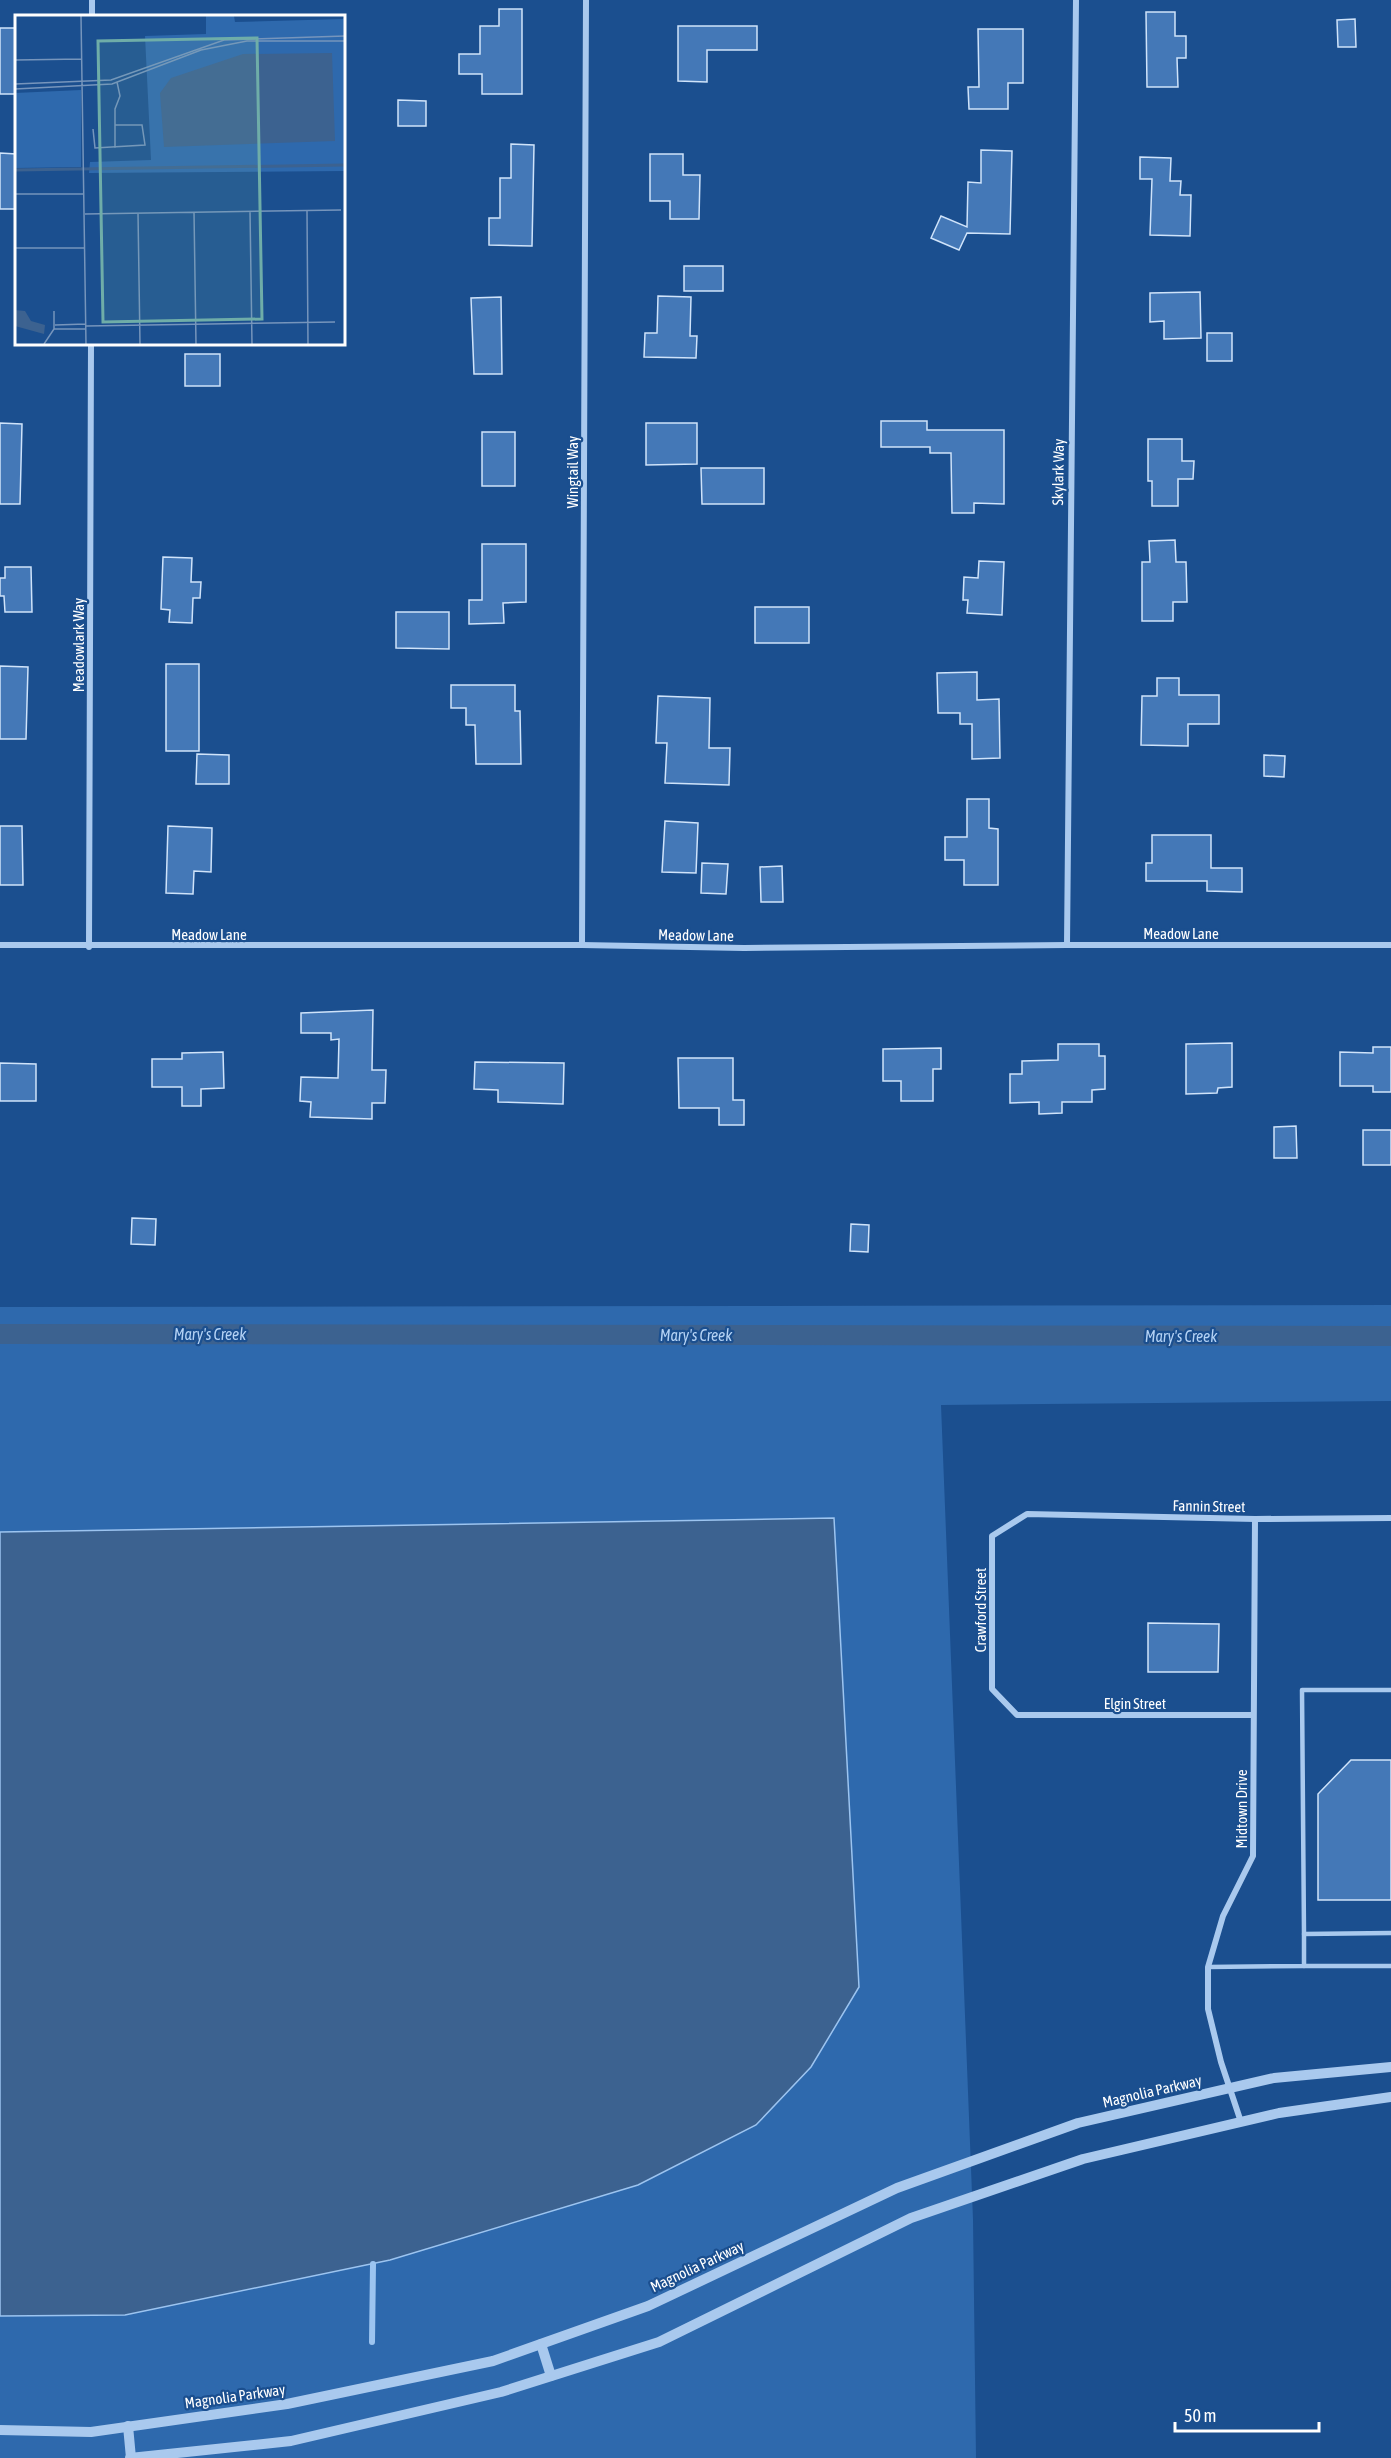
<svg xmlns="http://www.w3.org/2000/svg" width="1391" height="2458" font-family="'Asap Condensed',sans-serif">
<rect width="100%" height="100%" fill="#1b4f8f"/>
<!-- green -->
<path fill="#2e69ad" d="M1391,1305V1401L941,1405L973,2219L976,2458H0V1307Z"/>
<!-- water -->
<path fill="#3c6290" stroke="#9cc4f0" stroke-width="1.5" d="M834,1518L859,1987L811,2067L756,2125L638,2185L390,2260L125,2315L0,2316V1532Z"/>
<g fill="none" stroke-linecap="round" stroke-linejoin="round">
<!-- stream -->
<path stroke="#9cc4f0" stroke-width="6" d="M372,2342L373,2264"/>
<!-- canal -->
<path stroke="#3c6290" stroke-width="20" d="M0,1334L1391,1336"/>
</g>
<!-- building -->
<g fill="#4478b7" stroke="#cfe3fa" stroke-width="1.5">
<path d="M499,9H522V94H482V74H459V54H480V26H499Z"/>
<path d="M1146,12H1175V36H1186V58H1177L1178,87H1147Z"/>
<path d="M1355,19L1356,47H1338L1337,20Z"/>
<path d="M678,26H757V50H707V82L678,81Z"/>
<rect x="0" y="28" width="16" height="66"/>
<path d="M978,29H1023V83H1008V109H969L968,87H979Z"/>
<path d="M398,100L426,101V126H398Z"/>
<path d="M511,144L534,145L532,246L489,245V218H500V178H511Z"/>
<path d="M981,150L1012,151L1010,234L967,233L959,250L931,238L941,216L967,227L968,182L981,183Z"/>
<path d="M0,153L16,154V209H0Z"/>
<path d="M650,154H683V175H700L699,219H670V201H650Z"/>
<path d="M1140,157L1171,158L1170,181H1181L1180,195H1191L1190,236L1150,235L1152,179H1140Z"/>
<rect x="684" y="266" width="39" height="25"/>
<path d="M1200,292L1201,338L1164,339V321L1150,322V293Z"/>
<path d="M658,296L691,297L690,336H697L696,358L644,357L645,333H657Z"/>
<path d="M501,297L502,374H474L471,298Z"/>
<rect x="1207" y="333" width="25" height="28"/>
<rect x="185" y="354" width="35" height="32"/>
<path d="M881,421H927V430H1004V504L974,503V513H952L951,453H930V447H881Z"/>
<path d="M0,423L22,424L20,504H0Z"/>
<path d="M646,423H697V464L646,465Z"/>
<rect x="482" y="432" width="33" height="54"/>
<path d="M1148,439H1182V461H1194L1193,479H1178V506H1152V481H1148Z"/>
<path d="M701,468H764V504H702Z"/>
<path d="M1175,540L1176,562H1186L1187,602H1173V621H1142V562H1150L1149,541Z"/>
<path d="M482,544H526V602L503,603L504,623L469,624V600H482Z"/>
<path d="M163,557L192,558L191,582H201L200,598H193L192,623L169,622L170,610L161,609Z"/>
<path d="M979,561L1004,562L1002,615L967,613L968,600H963L964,577L978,578Z"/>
<path d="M5,567H31L32,612H5L4,596H0V578H5Z"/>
<rect x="755" y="607" width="54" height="36"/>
<path d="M396,612H449V649L396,648Z"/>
<rect x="166" y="664" width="33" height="87"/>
<path d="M0,666L28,667L26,739H0Z"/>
<path d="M977,672V700L999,699L1000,758L972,759V724H960V713H938L937,673Z"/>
<path d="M1157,678H1179V695H1219V724H1188V746L1141,745L1142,696H1157Z"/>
<path d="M451,685H515V711H520L521,764H476L475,725H466V708H451Z"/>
<path d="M658,696L710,698L709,748H730L729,785L665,783L667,743H656Z"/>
<path d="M197,754L229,755V784H196Z"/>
<path d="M1264,755L1285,756L1284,777L1264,776Z"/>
<path d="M967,799H989V828L998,829V885H964V860H945V837H967Z"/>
<path d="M665,821L698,823L696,873L662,872Z"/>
<path d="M0,826H22L23,885H0Z"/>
<path d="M168,826L212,828L211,872L194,871L193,894L166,893Z"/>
<path d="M1152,835H1211V868H1242V892L1207,891V881H1146V863H1152Z"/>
<path d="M702,863L728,864L726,894L701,893Z"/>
<path d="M782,866L783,902H761L760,867Z"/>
<path d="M373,1010L372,1070H386L385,1103H372V1119L310,1117L311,1102L300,1101L301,1077L338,1078L339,1039L331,1040V1033H301V1013Z"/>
<path d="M1232,1043V1087L1218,1088L1217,1093L1186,1094V1044Z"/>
<path d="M1058,1044H1099V1056H1105V1089L1092,1090V1102H1062V1113L1039,1114V1102L1010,1103V1074H1022V1061L1058,1060Z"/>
<path d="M1373,1047H1391V1092H1373V1086H1340V1052L1373,1053Z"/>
<path d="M941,1048V1069H933V1101H901V1081H883V1049Z"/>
<path d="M223,1052L224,1088L201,1089V1106H182V1087H152V1059H182V1053Z"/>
<path d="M678,1058H733V1100H744V1125H719V1108H679Z"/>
<path d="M475,1062L564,1063L563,1104L498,1102V1090L474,1089Z"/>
<path d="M0,1063L36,1064V1101H0Z"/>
<path d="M1296,1126L1297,1158H1274V1127Z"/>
<rect x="1363" y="1130" width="28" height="35"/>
<path d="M132,1218L156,1219L155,1245L131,1244Z"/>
<path d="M851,1224L869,1225L868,1252L850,1251Z"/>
<path d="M1148,1623L1219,1624L1218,1672H1148Z"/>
<path d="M1351,1760H1391V1900H1318V1794Z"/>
</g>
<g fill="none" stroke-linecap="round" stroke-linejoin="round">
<!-- service -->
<g stroke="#a9c9ee" stroke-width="4.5">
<path d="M1304,1934L1302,1690H1391"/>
<path d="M1304,1966H1391"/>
<path d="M1208,1967L1304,1966V1934L1391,1933"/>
</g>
<!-- minor -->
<g stroke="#a9c9ee" stroke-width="6">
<path d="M92,16V0"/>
<path d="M0,945H582L744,948L1067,945H1391"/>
<path d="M582,945L586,0"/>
<path d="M1067,945L1076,0"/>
<path d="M89,947L91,344"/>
<path d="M1253,1715H1017L992,1689V1536L1027,1514L1255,1519L1391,1518"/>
<path d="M1241,2122L1221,2062L1208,2009V1967L1223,1916L1253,1856L1255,1519"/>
</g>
<!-- tertiary -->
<g stroke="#a9c9ee" stroke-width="10">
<path d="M541,2344L551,2376"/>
<path d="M128,2426L131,2458"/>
<path d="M0,2430L91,2432L287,2404L493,2361L648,2306L897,2188L1078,2123L1274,2078L1391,2067"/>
<path d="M130,2458L291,2441L501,2392L659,2342L911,2218L1083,2159L1279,2113L1391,2097"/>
</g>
</g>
<g text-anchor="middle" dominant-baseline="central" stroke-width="4.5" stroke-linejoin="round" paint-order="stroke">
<!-- street labels -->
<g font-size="15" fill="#fff" stroke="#1b4f8f">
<text transform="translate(572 472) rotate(-90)">Wingtail Way</text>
<text transform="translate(1058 472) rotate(-89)">Skylark Way</text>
<text transform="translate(78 645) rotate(-90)">Meadowlark Way</text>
<text x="1181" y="933">Meadow Lane</text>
<text x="209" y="934">Meadow Lane</text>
<text transform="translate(696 935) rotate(1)">Meadow Lane</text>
<text transform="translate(1209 1506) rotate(1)">Fannin Street</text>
<text transform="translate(980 1610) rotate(-90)">Crawford Street</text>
<text x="1135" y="1703">Elgin Street</text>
<text transform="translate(1241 1809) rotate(-90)">Midtown Drive</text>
<text transform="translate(1152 2091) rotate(-13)">Magnolia Parkway</text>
<text transform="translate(697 2266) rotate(-25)">Magnolia Parkway</text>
<text transform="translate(235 2396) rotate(-8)">Magnolia Parkway</text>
</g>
<!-- water labels -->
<g font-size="16" font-style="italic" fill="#b5d3f5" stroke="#1b4f8f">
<text x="210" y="1334">Mary's Creek</text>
<text x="696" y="1335">Mary's Creek</text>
<text x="1181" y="1336">Mary's Creek</text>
</g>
</g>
<!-- overview -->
<g transform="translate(15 15)">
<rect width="330" height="330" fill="#1b4f8f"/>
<path d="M191,1H219L220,7L328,4L330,1V156L74,158L75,147L136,145L130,21L191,19ZM66,75V152L0,153V78Z" fill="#2e69ad"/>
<path d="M317,38L320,126L149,132L145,78L156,63L228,39ZM0,295L10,296L16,306L30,310L29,319L0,311Z" fill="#3c6290"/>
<path fill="none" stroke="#3c6290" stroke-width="3" d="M0,155L330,150"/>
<path fill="none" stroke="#7695bc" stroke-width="1.5" d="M66,1L71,329M0,45L67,44M0,69L96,65L209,25L330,21M0,74L97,69L186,35L232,26H330M78,114L80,133L130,130L127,110H100M100,133V94L105,81L102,67M0,179H69M235,196L237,329M292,196L293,329M179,197L181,329M123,198L125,329M70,199L326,195M0,233H70M40,310L71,309M71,311L320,307M39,314H71M29,329L39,314V296"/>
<path fill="#6fada8" fill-opacity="0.15" stroke="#6fada8" stroke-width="3" d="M242,23L247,304L88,307L83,26Z"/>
<rect width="330" height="330" fill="none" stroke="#fff" stroke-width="3"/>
</g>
<!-- scale -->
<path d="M1175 2422v9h144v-9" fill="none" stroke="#ffffff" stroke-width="3"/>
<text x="1184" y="2422" font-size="18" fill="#ffffff" stroke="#1b4f8f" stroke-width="4.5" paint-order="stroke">50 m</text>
</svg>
